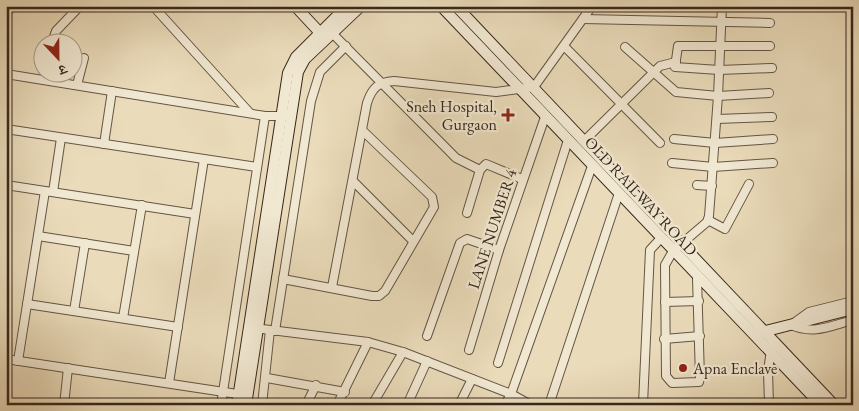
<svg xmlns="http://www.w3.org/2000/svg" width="859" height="411" font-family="'EB Garamond','Noto Serif Devanagari',serif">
<rect width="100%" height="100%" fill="#eadbba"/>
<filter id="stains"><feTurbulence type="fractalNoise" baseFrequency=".004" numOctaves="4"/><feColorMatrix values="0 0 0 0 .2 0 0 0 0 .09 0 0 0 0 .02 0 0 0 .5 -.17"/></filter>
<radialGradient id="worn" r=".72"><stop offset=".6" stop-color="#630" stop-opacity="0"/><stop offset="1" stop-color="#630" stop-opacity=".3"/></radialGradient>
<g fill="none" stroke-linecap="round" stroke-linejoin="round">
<!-- street casing -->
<g stroke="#645544" stroke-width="10">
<g id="street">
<path d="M153,6L249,112"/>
<path d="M6,16L11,6"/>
<path d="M583,19L770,23"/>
<path d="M332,33L456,158L480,170"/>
<path d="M52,42L56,31L80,6"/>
<path d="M564,46L660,143"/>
<path d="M770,46H678L675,67L719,70L772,68"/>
<path d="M625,47L676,92L718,96L769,93"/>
<path d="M6,74L265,116H286"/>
<path d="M77,85L84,58"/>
<path d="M717,119L772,117"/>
<path d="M6,129L257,167"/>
<path d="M674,139L715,143L773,139"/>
<path d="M584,141L660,66L676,62"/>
<path d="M104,144L112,91"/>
<path d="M672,163L713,167L773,163"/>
<path d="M353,181L413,241"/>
<path d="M6,185L195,214"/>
<path d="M697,185L712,186"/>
<path d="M53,192L61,138"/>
<path d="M467,213L480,170L486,164L522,179"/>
<path d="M708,220L725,229L749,184"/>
<path d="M38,236L134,251"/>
<path d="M697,278L700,378L699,382L672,383L666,376L665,265L673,251L707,222L709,216L718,96L722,6"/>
<path d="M283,279L372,296H379L385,291L434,207L432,197L363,131"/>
<path d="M332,287L367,103C372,88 378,82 394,81L496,92L534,87L592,6"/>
<path d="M853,301L809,312L791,325C814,335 830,326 853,320"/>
<path d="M665,302L699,301"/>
<path d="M27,304L178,327"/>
<path d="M74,311L85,243"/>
<path d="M123,318L142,205"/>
<path d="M254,328L368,342L403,352L511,394L531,405"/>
<path d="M275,331L311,101L320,72L346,46"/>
<path d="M427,336L460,243L467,239L499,250"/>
<path d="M664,339L700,336"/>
<path d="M469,350L499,250L545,117"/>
<path d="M6,359L244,395"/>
<path d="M18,361L45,191"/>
<path d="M498,363L568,140"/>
<path d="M267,378L345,392"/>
<path d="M169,383L204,159"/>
<path d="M643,404L650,250L661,238"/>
<path d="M64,405L68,368"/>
<path d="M221,405L265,116"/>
<path d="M262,405L270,330"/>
<path d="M306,405L316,385"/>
<path d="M337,405L368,342"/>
<path d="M372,405L403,352"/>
<path d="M407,405L427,361"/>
<path d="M459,405L472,379"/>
<path d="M505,405L511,394L592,166"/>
<path d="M549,405L619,193"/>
<path d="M769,405L768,371L771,350"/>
</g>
</g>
<!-- secondary casing -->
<g stroke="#37281c" stroke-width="12">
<g id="secondary">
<path d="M295,6L323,36"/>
<path d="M441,6L821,405"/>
<path d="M456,6L834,405"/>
<path d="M758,333L853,309"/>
<path d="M237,405L288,73L296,57L347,6"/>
<path d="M246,405L298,72L305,59L361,6"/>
</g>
</g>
<!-- street -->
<use href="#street" stroke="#f1e8d2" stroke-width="8"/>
<!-- secondary -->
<use href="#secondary" stroke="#f1e8d2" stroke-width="10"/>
</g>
<!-- markers -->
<g fill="#8f2418" stroke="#f1e8d2" stroke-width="2">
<path d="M505.5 107.5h5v5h5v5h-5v5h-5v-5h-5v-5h5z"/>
<circle cx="683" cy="368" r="5"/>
</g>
<g text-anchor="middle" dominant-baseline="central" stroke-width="4.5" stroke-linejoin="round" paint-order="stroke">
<!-- poi labels -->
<g font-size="16" fill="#37281c" stroke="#f1e8d2" text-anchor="end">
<text x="497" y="106">Sneh Hospital,<tspan x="497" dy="18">Gurgaon</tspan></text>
<text x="693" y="368" text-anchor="start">Apna Enclave</text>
</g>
<!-- street labels -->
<g font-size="16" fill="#37281c" stroke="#f1e8d2">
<text transform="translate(641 196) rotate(47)">OLD RAILWAY ROAD</text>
<text transform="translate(492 229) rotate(-72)">LANE NUMBER 4</text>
</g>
</g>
<!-- margin -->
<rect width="859" height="411" fill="none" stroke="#eadbba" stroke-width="25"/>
<rect x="8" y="8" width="844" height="396" fill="none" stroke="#37281c" stroke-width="2.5"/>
<rect x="12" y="12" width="834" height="386" fill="none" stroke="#37281c"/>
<!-- north arrow -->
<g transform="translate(58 58) rotate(158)"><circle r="24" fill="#f1e8d2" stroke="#a79b89"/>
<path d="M0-4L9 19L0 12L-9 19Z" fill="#8f2418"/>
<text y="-8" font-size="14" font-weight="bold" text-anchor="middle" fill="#37281c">उ</text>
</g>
<rect width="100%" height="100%" filter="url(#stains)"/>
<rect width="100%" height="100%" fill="url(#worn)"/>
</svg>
